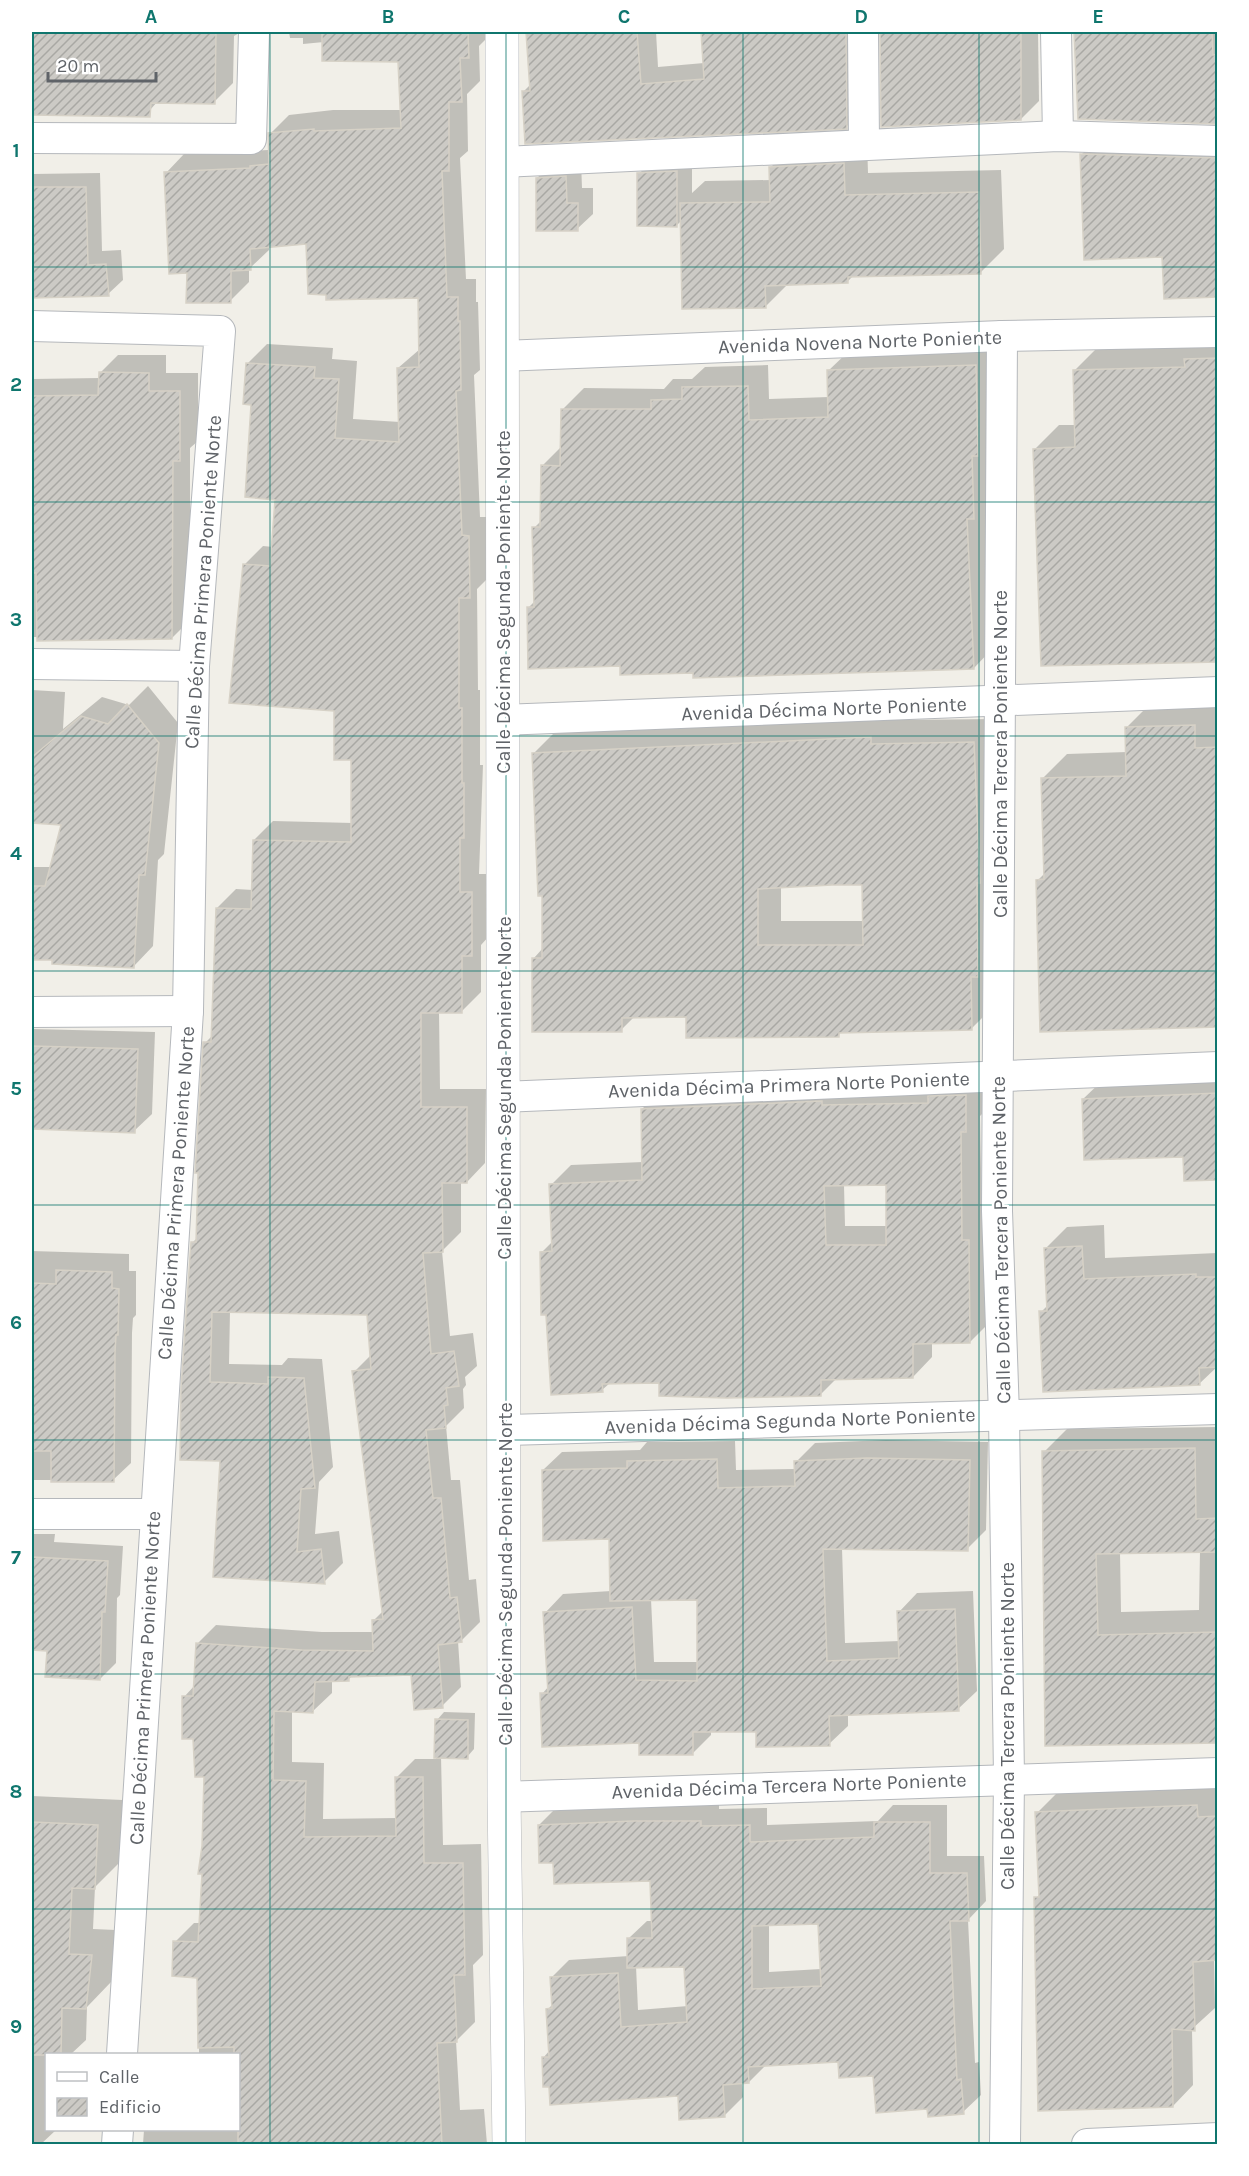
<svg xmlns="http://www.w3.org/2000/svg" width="1249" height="2176" font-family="Karla,sans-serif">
<defs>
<pattern id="building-hatch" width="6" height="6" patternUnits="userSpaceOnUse" patternTransform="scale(1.5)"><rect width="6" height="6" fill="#cccac5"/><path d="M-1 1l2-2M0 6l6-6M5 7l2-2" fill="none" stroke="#a9a8a4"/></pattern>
</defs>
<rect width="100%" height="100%" fill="#f1efe8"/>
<!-- shadow -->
<g fill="#0003" fill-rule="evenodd">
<path d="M32,32H241L234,36L233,83L214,102L158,101L150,110L32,112Z"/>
<path d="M272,32H487V38L479,46L480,81L467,94L468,151L460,158L466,279H476V302H478L480,370L474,375L480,517H488V578L477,589L478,690H480V765H483L479,874H490V935L481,945V992L462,1011H439L440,1089H486L485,1163L467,1182H461V1232L442,1251L450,1336L473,1333L477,1366L465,1377L466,1385L463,1389L464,1408L446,1426L451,1480H460L469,1580L476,1579L480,1622L461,1641H458L461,1687L442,1706L413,1673L353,1675L348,1680H332V1693L313,1711H292V1762L324,1763L323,1819L397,1818L396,1778L415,1759H436L437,1720L444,1712L475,1713L474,1749L467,1757L441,1756L443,1845L481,1844L483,1955L473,1965L475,2022L456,2041L460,2110L484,2109L487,2144H143L144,2130H238V2054H199V1976L175,1942L194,1923H201L206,1775L184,1697L195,1685L197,1644L216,1625L322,1632H374V1620L384,1610L354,1372L372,1354L368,1314L230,1311L229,1364L282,1365L288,1358L322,1359L333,1467L319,1482L315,1534L339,1531L343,1563L324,1582L214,1575L222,1459H182L192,1243L198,1237L205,1043L213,1035L217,908L236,889L253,890L254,840L273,821L353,823L352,758L335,709L244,565L263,546L273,547L276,498L252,403L248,363L267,344L333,348L332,359L357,361L353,419L400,422L398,368L420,349L419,297L328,294L307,242L269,245V250L249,269V282L230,301L189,272L166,173L184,154L268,150L270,134L289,115L333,110H402L400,60L324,42L303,44V38H290L289,32Z"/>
<path d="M527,32H656L658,67L704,63L703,32H863L864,109L846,127L523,92L531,84Z"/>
<path d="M882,32H1038L1039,101L1021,119L883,125Z"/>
<path d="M1076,32H1218V122L1079,118Z"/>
<path d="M1099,137L1218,140V295L1164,255L1081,155Z"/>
<path d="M867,141L868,173L1001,170L1004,249L981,272L853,276L847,282L788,284L765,307L682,220L677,225L639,174L654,158L692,156V193L705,181L771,180V167L794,144Z"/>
<path d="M581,161L582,188H593V214L577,229L537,178L553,163Z"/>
<path d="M100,173L102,251L121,250L123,280L108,294L32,296V174Z"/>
<path d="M1218,335V661L1035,449L1059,425H1076L1074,371L1098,347Z"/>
<path d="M997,344L995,646L974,668L694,672L621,665L528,608L536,600L534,528L542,520V466L562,446L563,409L584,388L664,389L673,379H692L705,367L768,365L769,399L829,397L828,371L850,350Z"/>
<path d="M118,355H166V373H198V441L190,448V620L172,638L32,637V379L100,378V373Z"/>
<path d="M148,686L178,723L164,854L158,860L153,946L134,966L32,958V867H51L62,824L32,822V690L65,692L63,729L102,697L129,705Z"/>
<path d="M1218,701V1026L1038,880L1045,873L1042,779L1067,754L1127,752L1126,728L1151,703Z"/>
<path d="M894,714L895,720L998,719L995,1005L971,1029L842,1031L838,1036L688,1016H635L621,1030L534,958L543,948V895L533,754L557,730ZM863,883L864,921H781V886Z"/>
<path d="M32,1029L155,1032L152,1114L134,1131L32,1127Z"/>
<path d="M1218,1073V1178L1184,1155L1083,1099L1105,1078Z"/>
<path d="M985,1076V1111L980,1116L982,1221H989L990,1322L970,1342L932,1343V1357L913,1377L837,1378L821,1394L660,1382L610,1383L602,1390L542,1252L553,1241L551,1185L571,1165L643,1162L642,1109L662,1089ZM887,1184L888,1226H845L844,1185Z"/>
<path d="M1104,1225L1105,1258L1217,1253L1218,1366L1199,1384L1041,1312L1048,1305L1046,1248L1067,1227Z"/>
<path d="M32,1251L129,1254V1271H136V1315L133,1318L132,1333L131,1463L113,1480H32Z"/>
<path d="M1218,1427V1742L1047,1745L1044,1452L1067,1429ZM1200,1551L1199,1610L1121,1612L1120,1552Z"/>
<path d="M886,1440L988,1442L986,1530L967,1549L842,1548L845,1643L900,1641L899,1612L917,1593L973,1591L977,1691L958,1709L848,1714V1726L829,1744L758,1730L711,1731V1735L692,1754L641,1742L542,1694L549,1686L545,1613L563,1594L611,1591L610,1538L543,1470L562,1452L640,1450L647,1442L735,1441L736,1470L796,1469V1462L815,1443ZM698,1598L699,1662H654L651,1599Z"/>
<path d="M32,1534H55L54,1542L123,1546L120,1595L117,1598L116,1663L100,1679L48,1650L32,1648Z"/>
<path d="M1217,1785L1218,1959H1214L1215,2008L1192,2029L1193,2085L1173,2106L1036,1898L1040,1894L1037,1813L1058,1792Z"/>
<path d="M32,1796L123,1800L120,1862L95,1887L93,1929L116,1930L111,1982L87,2007L86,2040L71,2054H46V2130H56L41,2144H32Z"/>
<path d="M719,1804V1809L767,1808V1825L878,1821L893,1805H947V1856H984L986,1901L968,1920L975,2063L979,2062L981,2095L963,2112L928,2107L874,2074L840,2060L766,2065L749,2082H742L743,2097L725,2115L679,2094L543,2058L550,2050L548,2009L553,2004L551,1978L569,1960L629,1956V1938L647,1921H653L651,1879L554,1861L539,1825L557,1807ZM820,1922L821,1969L769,1972V1924ZM636,1966H686L688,2006L638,2010Z"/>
</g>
<!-- building -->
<g fill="url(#building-hatch)" stroke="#d6d1c6" stroke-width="1.5" fill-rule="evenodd">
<path d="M32,32H216L215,104L151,103L150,117L32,115Z"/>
<path d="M322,32H468L469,58H460L462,102H449V171H442L447,297H458V321H460L461,390L456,391L462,535L469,536L470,598H459V708H462V783H464V838H460V892H472V956H462V1013H421V1107H467V1183H442L443,1252L423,1253L431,1354L454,1351L459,1386L446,1388L448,1405L444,1406L446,1428L426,1430L433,1498H441L450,1598L457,1597L462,1642L438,1645L443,1708L414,1710L411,1675L349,1677V1681L315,1682L313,1713L274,1711L273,1780L306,1781L304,1837L396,1836L395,1777H423L424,1863H463L465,1975H454L457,2042L437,2043L442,2145H238V2053H234V2047L198,2048L197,1978L172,1976L173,1941L198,1942L202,1874H198L202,1846L204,1777H195L193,1739H182V1696H193L196,1643L302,1650L373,1651L372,1620L383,1619L352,1371L371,1369L367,1315L212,1312L210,1382L268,1384V1377L304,1378L315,1488L301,1489L297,1552L321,1549L325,1584L213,1577L220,1461L180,1460L181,1389L191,1242H196L198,1173H195L203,1042H211L216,908L251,909L253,840L351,842V760H334V711L229,703L243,564L270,566L275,500L245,497L251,405L243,404L246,363L315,367L314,378L339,379L335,438L399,442L397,368L419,367L418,298L326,300V295L308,294L306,244L250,249L251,270L231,271V303H186L187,273L169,274L164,172L250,168V166L269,164L268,133L314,129V131L401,128L398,62L322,61Z"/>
<path d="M526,32H637L641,84L704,79L701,32H846L847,129L525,144L522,91H530Z"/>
<path d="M880,32H1021V120L881,127Z"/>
<path d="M1074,32H1212L1213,55L1218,54V124L1078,119Z"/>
<path d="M1080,154L1218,158V297L1164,299L1162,257L1084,260Z"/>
<path d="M844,163L845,195L979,192L981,274L848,277V283L765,286L766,308L682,309L680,203L770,202L769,167Z"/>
<path d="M677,171V227L637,226V173Z"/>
<path d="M566,176L567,203H578V231H536V178Z"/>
<path d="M32,187H86L88,265L106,264L109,296L32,298Z"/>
<path d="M1218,358V662L1041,666L1033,449L1075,447L1073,370L1185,367L1184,359Z"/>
<path d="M976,365L978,456H972L974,519H967L974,669L693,678V673L620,675V666L528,669L527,607H534L532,527H540L541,465L560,466L561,409H651V400L682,399V387L748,386L749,420L828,417L827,370Z"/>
<path d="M99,372L149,373V391H180V461H173L172,639L37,641L36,573H32V396L98,395Z"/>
<path d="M127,704L159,743L145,875H139L134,968L52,964V960H32V886H45L61,825L32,823V757L81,716L108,724Z"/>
<path d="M1195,725V748L1218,747V1027L1040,1032L1036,880L1044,879L1041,778L1126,776L1125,727Z"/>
<path d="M871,737V744L974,742L980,883H977L978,977H971L972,1030L839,1033V1037L686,1038V1017L622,1018V1032H532V958H542V896H538L532,753ZM832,885H862L863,945H758V889Z"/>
<path d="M32,1046L138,1049L135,1133L32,1129Z"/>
<path d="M1218,1093V1180L1184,1181L1183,1157L1084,1160L1082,1099Z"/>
<path d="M966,1095V1132H961L962,1240H969L970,1343L913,1344V1378L821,1380V1396L726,1398L659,1396V1383L602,1384L603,1392L551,1395L546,1315H541L540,1252L552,1251L549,1184L642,1180L641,1109L822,1101V1105L928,1103V1096ZM886,1185V1245H826L824,1186Z"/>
<path d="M1082,1246L1084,1279L1196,1274V1277H1218V1367L1199,1368L1200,1385L1043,1392L1039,1311H1047L1044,1248Z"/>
<path d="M56,1270L112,1272V1288L119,1289L118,1335H116L115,1352L114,1482H51V1451H32V1283L56,1284Z"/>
<path d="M1195,1448L1196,1519L1218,1518V1552L1096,1554L1098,1635L1218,1632V1743L1045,1746L1042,1451Z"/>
<path d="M867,1458L970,1460L968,1551L823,1549L827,1661L899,1658L897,1611L955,1609L959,1711L829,1716L830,1746L756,1747V1732H693V1755H639V1743L542,1747L540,1693H548L543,1612L632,1607L636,1680L697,1681V1600L610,1601L609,1539L543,1541L542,1470L627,1468V1461L717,1459L718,1488L795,1486L794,1461Z"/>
<path d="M32,1557L108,1561L105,1612H102L100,1680L45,1677L47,1651L32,1650Z"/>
<path d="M435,1719L468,1720V1759L434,1758Z"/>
<path d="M1197,1805L1198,1817L1218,1816V1960L1193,1962L1195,2031L1172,2029L1173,2107L1038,2111L1034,1897H1039L1035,1812Z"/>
<path d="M633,1821H701V1826L750,1825V1842L874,1837V1822H930V1873H967L969,1921H950L957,2080L961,2079L964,2114L928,2117L927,2109L876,2113L873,2076L839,2078L838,2062L748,2067L749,2083L723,2085L725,2117L679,2120L678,2096L550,2105L549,2087H543L542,2057H549L546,2009L552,2008L550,1977L618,1973L621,2027L687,2022L684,1967L627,1968V1938H652L650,1881L554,1884L553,1863H539L538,1825ZM818,1924L821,1986L752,1989V1926Z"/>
<path d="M32,1822L98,1825L95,1889L72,1888L69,1954L92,1955L86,2009L62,2008L61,2055H32Z"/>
</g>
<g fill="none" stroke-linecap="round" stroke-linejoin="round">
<!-- minor casing -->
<g stroke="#b5b8bc" stroke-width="32">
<g id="minor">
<path d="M863,32L864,143"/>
<path d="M1056,32L1058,136"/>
<path d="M32,138L251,139L254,32"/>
<path d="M504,162L1058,136L1218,141"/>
<path d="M32,326L220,331L194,666L188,1011L122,2054"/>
<path d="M1002,336L997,1211L1004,1415L1009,1778L1005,2144"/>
<path d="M502,356L1002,336L1218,332"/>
<path d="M32,664L194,666"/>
<path d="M503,720L1218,692"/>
<path d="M32,1012L188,1011"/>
<path d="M504,1097L1218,1067"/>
<path d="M506,1430L1218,1409"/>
<path d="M32,1514H154"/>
<path d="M504,1797L1218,1773"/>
<path d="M117,2144L118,2130"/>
<path d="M1087,2144L1218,2138"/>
</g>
</g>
<!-- tertiary casing -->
<g stroke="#b5b8bc" stroke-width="34">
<path id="tertiary" d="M502,32L504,1797L509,2144"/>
</g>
<!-- minor -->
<use href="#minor" stroke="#fff" stroke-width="30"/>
<!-- tertiary -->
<use href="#tertiary" stroke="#fff" stroke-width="33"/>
</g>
<!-- grid -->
<path fill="none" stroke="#0f766e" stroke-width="1.5" stroke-opacity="0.55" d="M270,32V2144M506,32V2144M743,32V2144M979,32V2144M32,267H1218M32,502H1218M32,736H1218M32,971H1218M32,1205H1218M32,1440H1218M32,1674H1218M32,1909H1218"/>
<g text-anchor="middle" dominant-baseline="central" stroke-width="5" stroke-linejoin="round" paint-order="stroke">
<!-- street labels -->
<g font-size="20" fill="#5f6368" stroke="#fff">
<text transform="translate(860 342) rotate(-2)">Avenida Novena Norte Poniente</text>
<text transform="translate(203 582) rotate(-86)">Calle Décima Primera Poniente Norte</text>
<text transform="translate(503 602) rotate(-90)">Calle Décima Segunda Poniente Norte</text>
<text transform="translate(824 709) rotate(-2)">Avenida Décima Norte Poniente</text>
<text transform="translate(1000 754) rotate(-90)">Calle Décima Tercera Poniente Norte</text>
<text transform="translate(789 1085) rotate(-2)">Avenida Décima Primera Norte Poniente</text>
<text transform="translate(504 1088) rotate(-90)">Calle Décima Segunda Poniente Norte</text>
<text transform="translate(176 1193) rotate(-86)">Calle Décima Primera Poniente Norte</text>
<text transform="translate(1001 1240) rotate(-91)">Calle Décima Tercera Poniente Norte</text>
<text transform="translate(790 1421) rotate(-2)">Avenida Décima Segunda Norte Poniente</text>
<text transform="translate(505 1574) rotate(-90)">Calle Décima Segunda Poniente Norte</text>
<text transform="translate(145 1678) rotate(-87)">Calle Décima Primera Poniente Norte</text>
<text transform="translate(1007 1726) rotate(-90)">Calle Décima Tercera Poniente Norte</text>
<text transform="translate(789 1786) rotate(-2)">Avenida Décima Tercera Norte Poniente</text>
</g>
</g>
<!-- border -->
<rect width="1249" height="2176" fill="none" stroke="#ffffff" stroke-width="66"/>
<!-- legend -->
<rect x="45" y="2053" width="195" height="78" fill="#ffffff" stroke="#bfc1c3" stroke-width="1.5"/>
<rect x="57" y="2072" width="30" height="9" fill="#ffffff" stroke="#bfc1c3" stroke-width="1.5"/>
<text x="99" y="2083" font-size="18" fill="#5f6368">Calle</text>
<rect x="57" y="2098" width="30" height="18" fill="url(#building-hatch)" stroke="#bfc1c3" stroke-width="1.5"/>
<text x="99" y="2113" font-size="18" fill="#5f6368">Edificio</text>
<!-- scale -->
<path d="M48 72v9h108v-9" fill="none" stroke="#5f6368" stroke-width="3"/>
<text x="57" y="72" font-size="18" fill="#5f6368" stroke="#ffffff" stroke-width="4.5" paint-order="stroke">20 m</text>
<rect x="33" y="33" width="1183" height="2110" fill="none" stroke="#0f766e" stroke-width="2"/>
<g font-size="20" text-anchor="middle" font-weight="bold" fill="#0f766e">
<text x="151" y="23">A</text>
<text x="388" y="23">B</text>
<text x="624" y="23">C</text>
<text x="861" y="23">D</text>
<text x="1098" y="23">E</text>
<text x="16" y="157">1</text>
<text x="16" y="391">2</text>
<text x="16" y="626">3</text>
<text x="16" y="860">4</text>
<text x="16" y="1095">5</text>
<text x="16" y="1329">6</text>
<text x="16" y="1564">7</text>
<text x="16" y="1798">8</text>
<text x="16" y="2033">9</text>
</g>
</svg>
